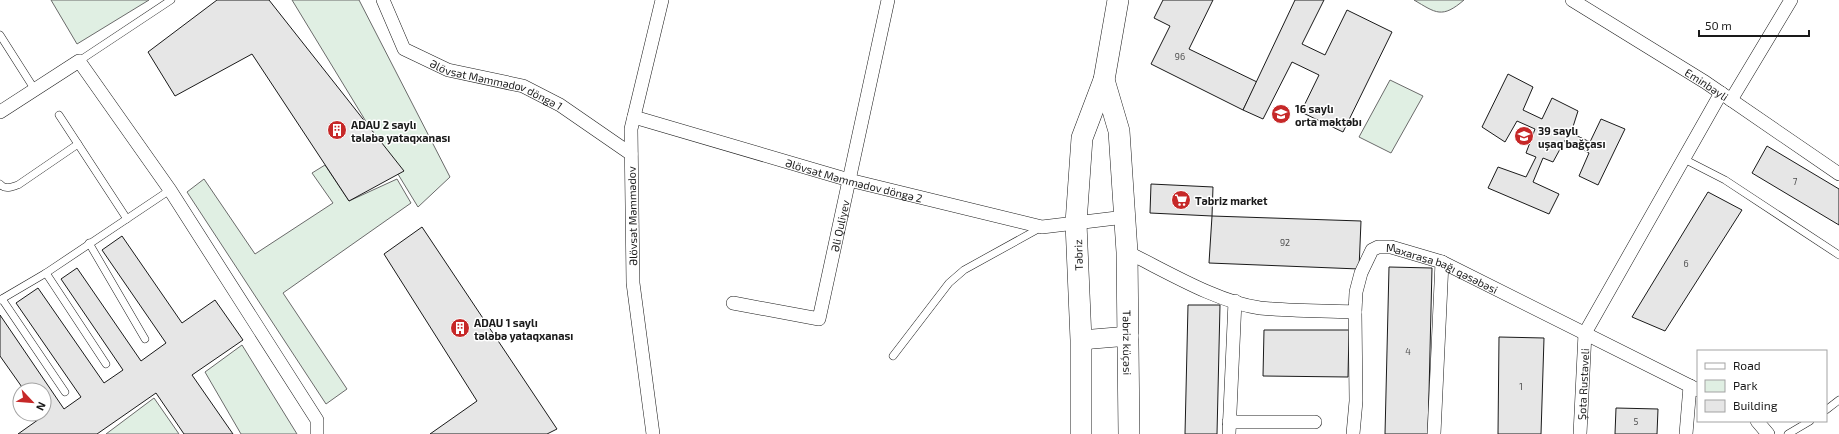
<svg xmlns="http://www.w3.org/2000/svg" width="1839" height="434" font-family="'Exo 2',sans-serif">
<rect width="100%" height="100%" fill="#fff"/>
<!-- green -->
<g fill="#e0efe3" stroke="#6a6a6a">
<path d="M51,0H149L77,44Z"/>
<path d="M292,0H359L450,177L418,207Z"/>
<path d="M1414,0H1464C1442,19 1436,13 1414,0Z"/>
<path d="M1390,80L1423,96L1391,153L1359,137Z"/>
<path d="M325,165L349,201L397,179L411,203L283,293L347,389L326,404L187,192L204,179L255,254L333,203L312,173Z"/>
<path d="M242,345L297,434H241L205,372Z"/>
<path d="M154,398L179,434H106Z"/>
</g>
<!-- building -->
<g fill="#e6e6e6" stroke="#1a1a1a">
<path d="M217,0H269L404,171L349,201L252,54L175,96L148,52Z"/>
<path d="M1163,0H1213L1189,49L1257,82L1243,110L1151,64L1170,26L1154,18Z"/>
<path d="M1295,0H1324L1302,44L1325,55L1347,10L1392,32L1343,132L1301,112L1319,75L1292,62L1263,119L1243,110Z"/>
<path d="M1508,74L1533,87L1523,110L1542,119L1552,98L1578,111L1571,133L1590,142L1601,119L1625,129L1598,185L1579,176L1589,153L1565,140L1553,162L1543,158L1533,182L1559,194L1549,214L1488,188L1498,167L1526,177L1536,157L1526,153L1535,129L1517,121L1505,142L1482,127Z"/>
<path d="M1767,146L1839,189V225L1752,173Z"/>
<path d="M1151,184L1213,187L1212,216L1150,213Z"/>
<path d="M1708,192L1742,210L1665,331L1632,317Z"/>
<path d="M1212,216L1361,221L1359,269L1209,263Z"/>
<path d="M422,227L557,429L547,434H430L477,401L384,254Z"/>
<path d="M122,236L182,323L215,300L243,340L192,375L233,434H184L156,393L97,434H18L42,417L40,414H44V390H24L0,356V315L64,409L81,397L16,303L38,288L104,383L123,370L61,279L77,268L141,361L166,343L102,250Z"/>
<path d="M1389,267L1432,268L1428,434H1385Z"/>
<path d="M1188,305H1220L1217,434H1185Z"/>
<path d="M1264,330H1349L1348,377L1263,376Z"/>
<path d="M1499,337L1544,338L1541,434H1498Z"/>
<path d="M1616,408L1658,409L1657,434H1615Z"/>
</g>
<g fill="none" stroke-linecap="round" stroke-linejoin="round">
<!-- service casing -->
<g stroke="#1a1a1a" stroke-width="8">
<g id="service">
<path d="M0,35L35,90"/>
<path d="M79,61L171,0"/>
<path d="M59,115L127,219"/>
<path d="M1684,159L1725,180L1839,255"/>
<path d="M0,184C5,190 11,187 18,185L78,144"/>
<path d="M89,243L145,339"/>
<path d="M46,273L106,364"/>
<path d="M2,299L65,392"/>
<path d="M0,300L46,273L170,190"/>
<path d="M893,356L949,283L964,270L1040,228"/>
<path d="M1826,410L1839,400"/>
<path d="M1788,434L1810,421"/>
</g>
</g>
<!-- minor casing -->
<g stroke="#1a1a1a" stroke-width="14">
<g id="minor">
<path id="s1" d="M383,0L404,49L448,70L523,86L560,105L631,154"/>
<path id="s2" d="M1572,0L1705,82L1839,174"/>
<path d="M1731,100L1791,0"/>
<path d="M0,112L79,61L170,190L317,420V434"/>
<path id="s3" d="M634,117L849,180L1042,227L1125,217"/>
<path id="s4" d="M1127,252C1166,271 1217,302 1260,308C1291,311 1324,311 1355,312L1356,292L1361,273L1372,250L1378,247H1391L1442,262L1698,390"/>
<path id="s5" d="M733,303L819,319L888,0"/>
<path d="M1757,421L1768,434"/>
<path d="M1229,422H1315"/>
<path d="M653,434L633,283L631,129L662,0"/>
<path d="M1229,434L1235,301"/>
<path d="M1353,434L1356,401L1355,312"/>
<path d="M1434,434L1442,262"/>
<path id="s6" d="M1580,434L1585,333L1721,93"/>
<path d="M1686,434L1690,386"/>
</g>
</g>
<!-- secondary casing -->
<g stroke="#1a1a1a" stroke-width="20">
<path id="secondary" d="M1081,340L1129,336"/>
</g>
<!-- primary casing -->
<g stroke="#1a1a1a" stroke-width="22">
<g id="primary">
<path id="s7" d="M1104,80L1119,131L1127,252L1129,434"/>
<path d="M1081,434V340L1076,223L1082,138L1104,80L1118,0"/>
</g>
</g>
<!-- service -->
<use href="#service" stroke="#fff" stroke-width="7"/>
<!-- minor -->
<use href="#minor" stroke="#fff" stroke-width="13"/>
<!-- secondary -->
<use href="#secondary" stroke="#fff" stroke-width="19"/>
<!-- primary -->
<use href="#primary" stroke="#fff" stroke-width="21"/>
</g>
<!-- icons -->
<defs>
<g id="school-disc" transform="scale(1)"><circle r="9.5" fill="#c62828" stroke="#fff"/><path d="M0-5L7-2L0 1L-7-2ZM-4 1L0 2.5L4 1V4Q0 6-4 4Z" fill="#fff"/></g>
<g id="building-disc" transform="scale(1)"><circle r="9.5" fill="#c62828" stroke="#fff"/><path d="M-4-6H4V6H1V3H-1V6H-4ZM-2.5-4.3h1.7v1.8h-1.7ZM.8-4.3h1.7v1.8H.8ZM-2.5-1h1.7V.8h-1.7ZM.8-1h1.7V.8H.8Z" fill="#fff"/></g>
<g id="supermarket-disc" transform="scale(1)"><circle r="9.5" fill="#c62828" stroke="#fff"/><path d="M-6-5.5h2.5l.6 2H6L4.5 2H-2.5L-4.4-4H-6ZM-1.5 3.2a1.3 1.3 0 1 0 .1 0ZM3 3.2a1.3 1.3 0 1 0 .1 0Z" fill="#fff"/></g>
</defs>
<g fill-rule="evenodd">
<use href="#school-disc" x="1281" y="114"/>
<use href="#building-disc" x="337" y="130"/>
<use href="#school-disc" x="1524" y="136"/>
<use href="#supermarket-disc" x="1181" y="200"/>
<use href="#building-disc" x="460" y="328"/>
</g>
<g text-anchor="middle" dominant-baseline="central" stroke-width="3" stroke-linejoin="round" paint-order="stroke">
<!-- number labels -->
<g font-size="9" fill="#4d4d4d">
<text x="1180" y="56">96</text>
<text x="1795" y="181">7</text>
<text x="1285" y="242">92</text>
<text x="1686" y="263">6</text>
<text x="1408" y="351">4</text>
<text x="1521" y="386">1</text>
<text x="1636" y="421">5</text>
</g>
<!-- street labels -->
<g font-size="11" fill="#1a1a1a" stroke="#fff">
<text stroke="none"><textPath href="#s2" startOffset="159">Eminbəyli</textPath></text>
<text stroke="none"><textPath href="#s1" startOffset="153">Əlövsət Məmmədov döngə 1</textPath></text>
<text stroke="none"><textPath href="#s3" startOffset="229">Əlövsət Məmmədov döngə 2</textPath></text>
<text transform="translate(632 216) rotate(-91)">Əlövsət Məmmədov</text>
<text stroke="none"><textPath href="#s5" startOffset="183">Əli Quliyev</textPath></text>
<text transform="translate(1078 255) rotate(-92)">Təbriz</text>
<text stroke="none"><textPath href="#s4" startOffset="380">Maxarasa bağı qəsəbəsi</textPath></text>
<text stroke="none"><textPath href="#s7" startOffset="265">Təbriz küçəsi</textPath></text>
<text stroke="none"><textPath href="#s6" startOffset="50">Şota Rustaveli</textPath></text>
</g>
<!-- poi labels -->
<g font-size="11" font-weight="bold" fill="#1a1a1a" stroke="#fff" text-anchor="start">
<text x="1295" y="108">16 saylı<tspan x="1295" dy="13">orta məktəbı</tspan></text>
<text x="351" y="124">ADAU 2 saylı<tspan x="351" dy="13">tələbə yataqxanası</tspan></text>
<text x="1538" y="130">39 saylı<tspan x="1538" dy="13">uşaq bağçası</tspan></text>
<text x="1195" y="200">Təbriz market</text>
<text x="474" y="322">ADAU 1 saylı<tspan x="474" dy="13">tələbə yataqxanası</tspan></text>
</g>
</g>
<!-- legend -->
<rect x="1697" y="350" width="130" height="72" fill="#ffffff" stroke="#a3a3a3"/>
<rect x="1705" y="363" width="20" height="6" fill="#ffffff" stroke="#a3a3a3"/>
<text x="1733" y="370" font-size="12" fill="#1a1a1a">Road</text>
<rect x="1705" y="380" width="20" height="12" fill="#e0efe3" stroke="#a3a3a3"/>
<text x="1733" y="390" font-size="12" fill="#1a1a1a">Park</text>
<rect x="1705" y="400" width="20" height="12" fill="#e6e6e6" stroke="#a3a3a3"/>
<text x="1733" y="410" font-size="12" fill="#1a1a1a">Building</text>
<!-- north arrow -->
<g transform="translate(32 402) rotate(116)"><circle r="19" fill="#ffffff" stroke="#a3a3a3"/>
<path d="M0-3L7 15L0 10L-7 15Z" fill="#c62828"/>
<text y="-6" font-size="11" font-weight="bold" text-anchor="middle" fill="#1a1a1a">N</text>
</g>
<!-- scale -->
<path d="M1699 30v6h110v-6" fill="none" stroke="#1a1a1a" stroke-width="2"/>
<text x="1705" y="30" font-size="12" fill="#1a1a1a" stroke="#ffffff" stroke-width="3" paint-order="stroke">50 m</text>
</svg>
